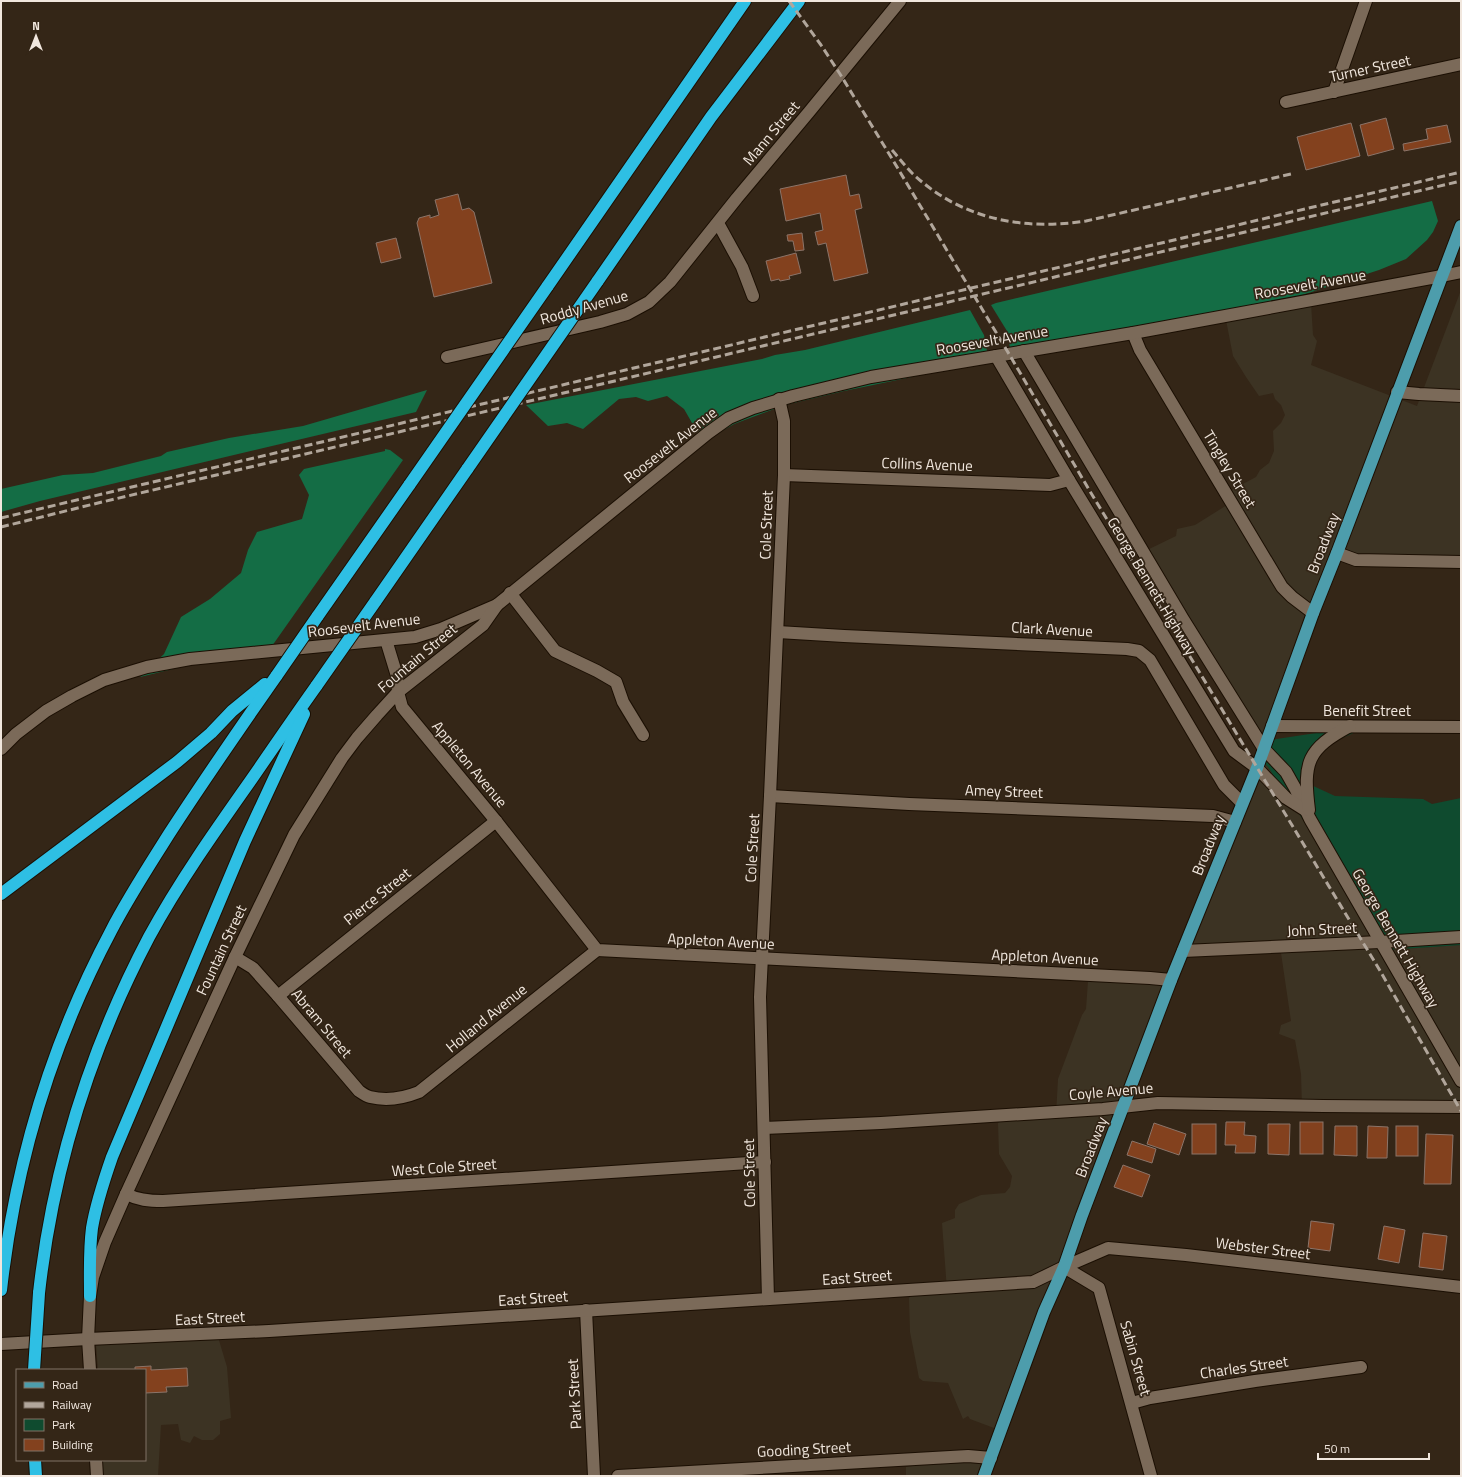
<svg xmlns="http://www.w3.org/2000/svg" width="1462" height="1477" font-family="'Titillium Web',sans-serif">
<rect width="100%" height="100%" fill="#342617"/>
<!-- commercial -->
<g fill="#3c3323">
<path d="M1461,290V566L1338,562L1263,749L1143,552L1176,536L1177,529L1195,525L1227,505L1224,494L1256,477L1260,470L1269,463L1274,451L1273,431L1281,423L1285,415L1281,405L1275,399L1273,393L1259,396L1246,377L1233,356L1226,320L1311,303L1313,335L1317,341L1311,365L1417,406Z"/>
<path d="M1261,760L1268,767L1305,823L1376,939L1387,950L1461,945V1111L1302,1108L1301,1074L1295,1040L1279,1034L1281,1025L1291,1021L1281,953L1187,957Z"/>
<path d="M1088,981L1167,982L1002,1431L970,1419L968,1416L963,1419L948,1383L923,1381L919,1378L910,1332L909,1298L912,1294L947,1290L942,1223L955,1218V1210L959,1204L981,1195L1005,1193L1010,1187L1012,1176L999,1154L998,1123L1002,1120L1056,1115L1058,1079L1082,1015L1086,1009Z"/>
<path d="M218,1337L227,1367L231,1418L220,1421V1434L213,1440H202L194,1436L190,1443L181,1440L178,1424L161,1425L158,1476H103V1460H145V1370H98L96,1344Z"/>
<path d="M991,1461L986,1476H906V1467L919,1465Z"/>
</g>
<!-- green -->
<path fill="#0f4b2f" d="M1336,730L1355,732C1347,737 1324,744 1319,751C1315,757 1312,776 1309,784L1335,796L1423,799L1432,804L1461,798V945L1387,950L1376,939L1305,823L1268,767L1261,760L1270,740Z"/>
<!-- forest -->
<g fill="#146d45">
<path d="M1432,201L1438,221L1433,232L1427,240L1406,259L1379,270L1226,320L1011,354L1007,331L991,305L996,303Z"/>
<path d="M970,310L984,335L989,361L844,391L785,405L734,424L703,442L684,409L667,396L648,401L636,397L619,399L583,429L567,423L548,426L526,405L762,359L775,355L805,350Z"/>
<path d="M427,390L416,412L40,501L1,512V489L63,475L93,473L161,456L167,452L229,438L303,426Z"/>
<path d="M385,449L390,450L403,460L272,646L259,657L189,665L140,677L164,654L181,617L210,599L241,573L248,550L257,532L302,519L309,495L299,475L304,469L385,451Z"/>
</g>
<!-- building -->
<g fill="#83411e" stroke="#8b7469">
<path d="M1386,118L1394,149L1368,156L1360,125Z"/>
<path d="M1351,123L1360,156L1306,170L1297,137Z"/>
<path d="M1447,125L1451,142L1404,151L1403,144L1428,139L1426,129Z"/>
<path d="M846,175L850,196L859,194L862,208L855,210L868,273L834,281L826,243L818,245L815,232L823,230L820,213L786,221L780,189Z"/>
<path d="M458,194L462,210L469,208L474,212L492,283L434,297L417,223L419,218L430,215V218L439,215L435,200Z"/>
<path d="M802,233L804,250L795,251L793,241H788L787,235Z"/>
<path d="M396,238L401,258L381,263L376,243Z"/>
<path d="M796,253L801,273L789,276L790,279L780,281L779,279L771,281L766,261Z"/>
<path d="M1226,1122H1245L1244,1135L1256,1136L1255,1153H1235L1236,1145H1225Z"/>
<rect x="1300" y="1122" width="23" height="32"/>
<path d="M1154,1123L1186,1134L1179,1155L1147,1144Z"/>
<rect x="1192" y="1124" width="24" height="30"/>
<path d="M1268,1124H1290L1289,1155L1268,1154Z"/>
<path d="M1335,1126H1357V1156L1334,1155Z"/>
<path d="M1368,1126L1388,1127L1387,1158H1367Z"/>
<rect x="1396" y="1126" width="22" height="30"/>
<path d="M1426,1134L1453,1135L1451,1184H1424Z"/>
<path d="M1132,1141L1156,1149L1152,1163L1127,1155Z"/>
<path d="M1123,1165L1150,1175L1142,1197L1114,1187Z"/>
<path d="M1311,1221L1334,1224L1330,1251L1308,1248Z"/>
<path d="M1384,1226L1405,1230L1399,1263L1378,1259Z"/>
<path d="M1423,1233L1447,1236L1443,1270L1419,1267Z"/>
<path d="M151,1366V1370L187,1368L188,1386L166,1387L167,1392L145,1393V1370H135V1367Z"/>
</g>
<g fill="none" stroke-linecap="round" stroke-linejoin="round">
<!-- street casing -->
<g stroke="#1b0f03" stroke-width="14">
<g id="street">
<path d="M1334,92L1366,1"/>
<path d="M1286,102L1461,64"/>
<path d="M718,223L742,267L753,296"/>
<path d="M1442,276L1461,272"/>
<path d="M1133,333L1140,350L1282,587L1292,597L1313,613"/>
<path d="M447,357L600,322L627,314L649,302L670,282L737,198L809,112L900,1"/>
<path d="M1397,392L1419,394L1461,396"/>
<path d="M784,475L1050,485L1069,480"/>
<path d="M1337,553L1356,560L1461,562"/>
<path d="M510,593L555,651L597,671L616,682L623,702L643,735"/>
<path d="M778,632L844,636L1127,649L1139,651L1150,660L1224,785L1242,803"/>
<path d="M398,692L402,707L496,821L597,950L1150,978L1171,980"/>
<path d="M770,796L909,804L1213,816L1235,822"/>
<path d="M1183,951L1380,942L1461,937"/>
<path d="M235,957L253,968L278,996L359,1091C362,1093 366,1096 370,1097C386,1101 404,1098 419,1092L597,950"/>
<path d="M278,996L496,821"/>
<path d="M764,1128L881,1123L1103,1109L1158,1103L1323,1106L1461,1107"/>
<path d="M126,1194C138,1200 149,1201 163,1201L765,1162"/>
<path d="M1064,1267L1108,1248L1186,1255L1461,1287"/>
<path d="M1064,1267L1099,1288L1151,1476"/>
<path d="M768,1299L760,997L770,796L784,475V421L779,399"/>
<path d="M586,1310L594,1476"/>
<path d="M1132,1403L1150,1398L1255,1381L1361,1367"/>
<path d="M618,1476L968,1456L991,1458"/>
</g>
</g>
<!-- secondary casing -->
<g stroke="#1b0f03" stroke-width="14">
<g id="secondary">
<path d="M1024,351L1183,619L1264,749L1286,772L1295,788L1310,819L1461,1081"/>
<path d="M996,356L1069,480L1234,751L1257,768L1286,798L1305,810"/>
<path d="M386,640L397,676L398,692"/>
<path d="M1272,726L1461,727"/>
<path d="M1,749L16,734L46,711L72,696L104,680L147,667L190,659L415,637L441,629L497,605L708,433L729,418L753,408L793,396L871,377L1133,333L1442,276"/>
<path d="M1309,810C1303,762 1307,749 1350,726"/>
<path d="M1,1344L88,1339L269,1331L1033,1282L1064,1267"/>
<path d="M90,1370L88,1339L90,1296L93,1277L105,1242L126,1194L235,957L294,835L342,758L357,738L377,715L398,692L483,625L497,605"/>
<path d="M96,1460L97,1476"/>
</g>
</g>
<!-- primary casing -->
<g stroke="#1b0f03" stroke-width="14">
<path id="primary" d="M984,1476L1044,1312L1064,1267L1082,1215L1171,980L1257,768L1313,613L1337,553L1461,226"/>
</g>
<!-- highway casing -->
<g stroke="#1b0f03" stroke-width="14">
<g id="highway">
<path d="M597,282L711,117L799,1"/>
<path d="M547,287L745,1"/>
<path d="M375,602L468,468"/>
<path d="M317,617L410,484"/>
<path d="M1,894L177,762L211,733L232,711L265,684"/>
<path d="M1,1290C15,1165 52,1042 111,931C128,898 149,866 169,834C204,780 240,728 277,675"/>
<path d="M39,1293C53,1167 90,1049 149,937C179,882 215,831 251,780C273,748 295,716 317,685"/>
<path d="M90,1296C90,1274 89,1251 92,1228C96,1204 104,1180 112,1157L245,841L304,714"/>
<path d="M35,1460L36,1476"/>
</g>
</g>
<!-- street -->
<use href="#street" stroke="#7b6a59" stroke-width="12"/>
<!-- secondary -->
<use href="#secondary" stroke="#7b6a59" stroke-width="12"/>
<!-- primary -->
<use href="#primary" stroke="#4d9dac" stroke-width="12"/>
<!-- highway -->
<use href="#highway" stroke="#2ebfe4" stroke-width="12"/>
<!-- rail -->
<g stroke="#b1a69b" stroke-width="3" stroke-dasharray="8 4" stroke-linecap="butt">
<path d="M789,1L821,45L840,74L891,157L1009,354L1091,493L1379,969L1461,1111"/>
<path d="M892,150C899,158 905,166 912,173C960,219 1023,231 1086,221L1291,174"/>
<path d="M1,518L1461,172"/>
<path d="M1,527L98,503L1461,181"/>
</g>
<!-- highway-bridge casing -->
<g stroke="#1b0f03" stroke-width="14" stroke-linecap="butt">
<g id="highway-bridge">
<path d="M468,468L597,282"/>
<path d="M410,484L547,287"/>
<path d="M277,675L317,617"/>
<path d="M317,685L375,602"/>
<path d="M34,1370L39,1293"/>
</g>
</g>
<!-- highway-bridge -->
<use href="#highway-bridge" stroke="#2ebfe4" stroke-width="12"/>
</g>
<g text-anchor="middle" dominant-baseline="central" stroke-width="3.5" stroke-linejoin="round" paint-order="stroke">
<!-- street labels -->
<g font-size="15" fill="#f1e7de" stroke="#342617">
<text transform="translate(1370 68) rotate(-12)">Turner Street</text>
<text transform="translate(771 133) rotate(-50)">Mann Street</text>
<text transform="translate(1310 284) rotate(-10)">Roosevelt Avenue</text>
<text transform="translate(584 307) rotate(-16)">Roddy Avenue</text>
<text transform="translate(992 340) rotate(-10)">Roosevelt Avenue</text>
<text transform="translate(670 445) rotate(-38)">Roosevelt Avenue</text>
<text transform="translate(927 464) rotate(2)">Collins Avenue</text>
<text transform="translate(1230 469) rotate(59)">Tingley Street</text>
<text transform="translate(766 525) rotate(-88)">Cole Street</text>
<text transform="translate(1323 543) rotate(-69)">Broadway</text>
<text transform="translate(1152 586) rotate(59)">George Bennett Highway</text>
<text transform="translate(364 625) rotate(-7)">Roosevelt Avenue</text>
<text transform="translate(1052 629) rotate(3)">Clark Avenue</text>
<text transform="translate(417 658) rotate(-40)">Fountain Street</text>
<text x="1367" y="710">Benefit Street</text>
<text transform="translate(470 764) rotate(50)">Appleton Avenue</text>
<text transform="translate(1004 791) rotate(2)">Amey Street</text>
<text transform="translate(1208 845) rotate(-68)">Broadway</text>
<text transform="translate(752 848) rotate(-87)">Cole Street</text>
<text transform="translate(377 896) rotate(-39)">Pierce Street</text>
<text transform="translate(1322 929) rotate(-3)">John Street</text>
<text transform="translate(1396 938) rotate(60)">George Bennett Highway</text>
<text transform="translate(721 941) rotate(3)">Appleton Avenue</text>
<text transform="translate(221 950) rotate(-65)">Fountain Street</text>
<text transform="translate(1045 957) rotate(3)">Appleton Avenue</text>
<text transform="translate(486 1018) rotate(-39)">Holland Avenue</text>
<text transform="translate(322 1023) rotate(50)">Abram Street</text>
<text transform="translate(1111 1091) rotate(-5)">Coyle Avenue</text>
<text transform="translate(1091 1147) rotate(-69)">Broadway</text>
<text transform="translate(444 1167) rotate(-4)">West Cole Street</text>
<text transform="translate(749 1173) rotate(-91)">Cole Street</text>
<text transform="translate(1263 1248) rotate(7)">Webster Street</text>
<text transform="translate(857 1277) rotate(-4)">East Street</text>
<text transform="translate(533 1298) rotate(-4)">East Street</text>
<text transform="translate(210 1318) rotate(-3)">East Street</text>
<text transform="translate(1136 1358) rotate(74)">Sabin Street</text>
<text transform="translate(1244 1367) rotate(-8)">Charles Street</text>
<text transform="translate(574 1394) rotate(-93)">Park Street</text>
<text transform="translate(804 1449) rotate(-3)">Gooding Street</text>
</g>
</g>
<!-- border -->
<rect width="1462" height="1477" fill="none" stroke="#f1e7de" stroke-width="4"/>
<!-- legend -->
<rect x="16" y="1369" width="130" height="92" fill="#342617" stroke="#807367"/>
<rect x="24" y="1382" width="20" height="6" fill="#4d9dac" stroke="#807367"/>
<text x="52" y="1389" font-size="12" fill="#f1e7de">Road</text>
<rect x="24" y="1402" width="20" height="6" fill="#b1a69b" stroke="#807367"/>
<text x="52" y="1409" font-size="12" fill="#f1e7de">Railway</text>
<rect x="24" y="1419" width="20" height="12" fill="#0f4b2f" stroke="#807367"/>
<text x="52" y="1429" font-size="12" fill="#f1e7de">Park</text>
<rect x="24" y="1439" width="20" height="12" fill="#83411e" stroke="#807367"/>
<text x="52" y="1449" font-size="12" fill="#f1e7de">Building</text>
<!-- north arrow -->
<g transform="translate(36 36)" stroke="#342617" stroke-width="3" paint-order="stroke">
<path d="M0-3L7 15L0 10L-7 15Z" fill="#f1e7de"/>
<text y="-6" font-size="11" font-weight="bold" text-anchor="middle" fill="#f1e7de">N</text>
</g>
<!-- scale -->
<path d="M1318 1453v6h111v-6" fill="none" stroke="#f1e7de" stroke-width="2"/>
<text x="1324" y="1453" font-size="12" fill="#f1e7de" stroke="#342617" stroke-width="3" paint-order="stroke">50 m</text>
</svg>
